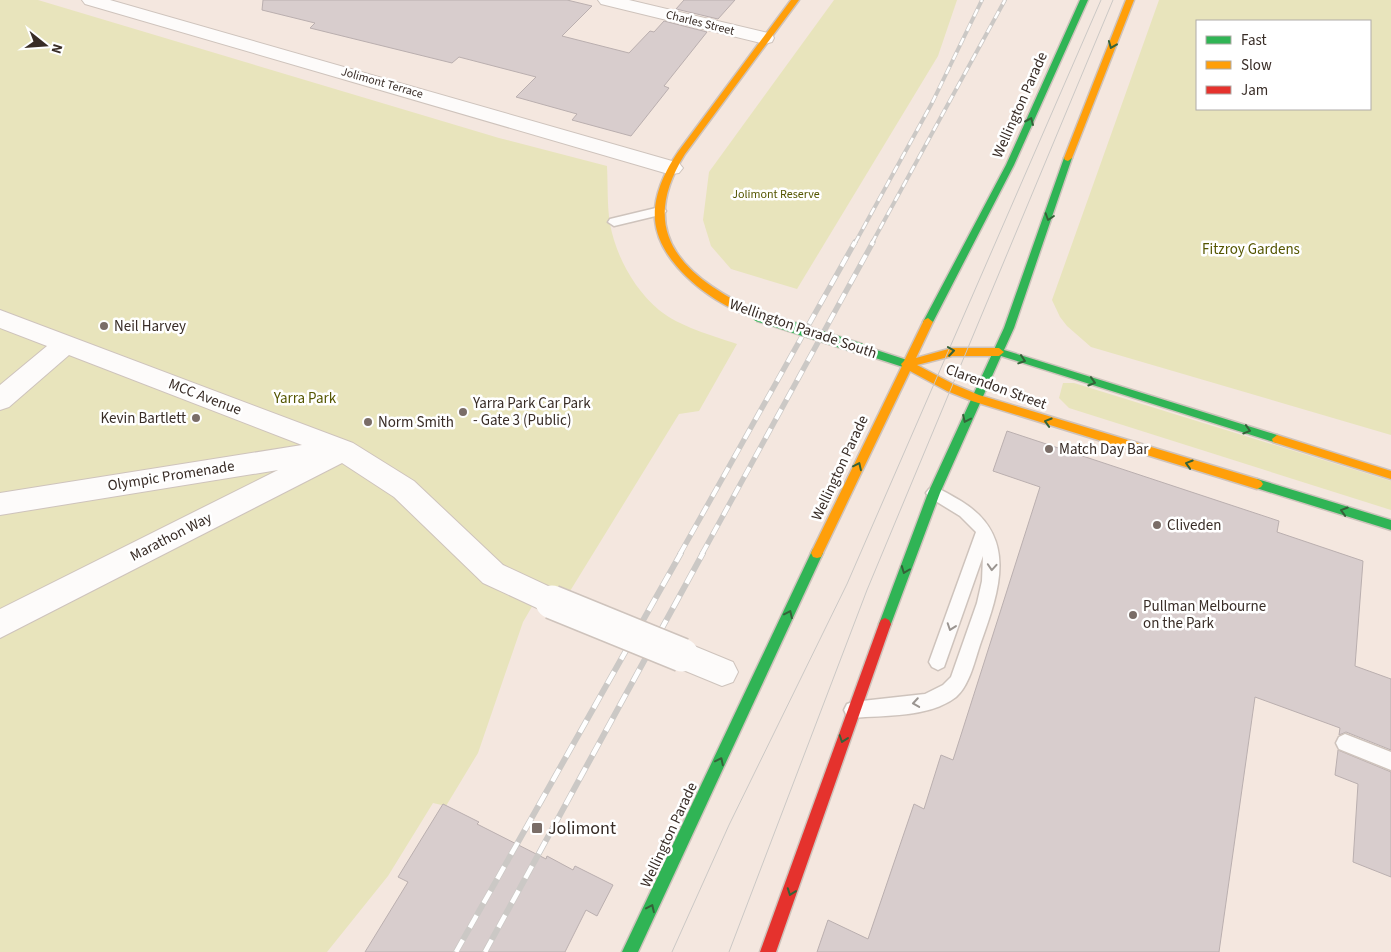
<svg xmlns="http://www.w3.org/2000/svg" width="1391" height="952" font-family="'Source Sans 3',sans-serif">
<rect width="100%" height="100%" fill="#f4e7df"/>
<!-- green -->
<g fill="#e8e4bc" fill-rule="evenodd">
<path d="M0,0H38L499,138L607,166C608,185 607,205 610,224C616,256 634,289 659,310C680,327 711,335 737,344L699,411L679,414L567,596L544,586L523,622L478,753L446,806L433,803L388,876L327,952H0Z"/>
<path d="M834,0H957L938,56L797,289L731,269L711,246L703,220L709,172Z"/>
<path d="M1159,0H1391V435L1091,347L1067,326L1060,317L1052,300ZM1197,21H1370V109H1197Z"/>
<path d="M1063,383H1074L1391,481V510L1069,408L1059,398Z"/>
</g>
<!-- building -->
<g fill="#d8cdcd" stroke="#baafaf">
<path d="M263,0H567L592,6L562,36L629,53L650,31L654,32L664,21L707,32L664,86L669,88L631,136L572,120L577,114L516,97L536,77L459,57L452,63L310,28L315,23L262,10Z"/>
<path d="M684,0H735L718,19L676,9Z"/>
<path d="M1007,431L1279,521L1277,532L1363,561L1355,666L1391,679V750L1346,732L1339,735L1340,728L1255,697L1219,952H817L828,920L868,939L914,804L924,809L941,755L953,760L1040,487L993,471Z"/>
<path d="M1338,750L1391,772V877L1353,862L1358,784L1335,775Z"/>
<path d="M443,804L479,822L477,824L546,859L547,856L573,870L575,866L613,885L597,916L586,910L565,952H365L408,882L398,877Z"/>
</g>
<g fill="none" stroke-linecap="round" stroke-linejoin="round">
<!-- lane casing -->
<g stroke="#cec3bc" stroke-width="3">
<g id="lane">
<path d="M660,207L664,208L666,211L664,214L614,226L608,222L610,219Z"/>
<path d="M934,487C943,490 952,496 961,501C1018,536 1000,589 981,642C975,659 970,685 956,697C929,718 885,715 853,718L847,716L844,710L847,704L853,702L925,694L943,685L951,677L977,603L982,581L983,556L944,667L938,670L932,667L929,662L976,532L960,516L929,497L926,493L929,489Z"/>
<path d="M1345,734L1391,752V770L1339,749L1336,743L1339,737Z"/>
</g>
</g>
<!-- street casing -->
<g stroke="#cec3bc" stroke-width="2">
<g id="street">
<path d="M82,0H110L679,163L683,168L679,173L672,174L665,173L85,4Z"/>
<path d="M598,0H629L772,34L774,38L772,42L765,44L601,4Z"/>
<path d="M0,310L353,443L414,481L503,565L563,593L567,602L563,611L552,615L483,583L394,497L342,463L0,638V609L278,470L0,515V493L302,445L69,355L9,407L0,410V385L47,346L0,328Z"/>
<path d="M682,641L733,662L738,672L733,682L722,686L671,665L666,655L671,645Z"/>
</g>
</g>
<!-- fast casing -->
<g stroke="#cec3bc" stroke-width="3">
<g id="fast">
<path d="M1080,0H1088L1014,165L933,322L928,326L924,324L923,322L1006,165Z"/>
<path d="M1068,155L1072,158L1014,328L1004,350L1277,435L1282,439L1277,443L1001,356L940,493L891,624L889,628L885,630L881,628L879,624L928,493L1004,328L1064,158Z"/>
<path d="M861,345L910,361L911,364L906,368L857,352L856,349L857,346Z"/>
<path d="M1257,479L1391,520V530L1253,487L1251,484L1253,481Z"/>
<path d="M817,548L821,549L823,553L638,952H622L811,553L813,549Z"/>
</g>
</g>
<!-- slow casing -->
<g stroke="#cec3bc" stroke-width="3">
<g id="slow">
<path d="M791,0H799L685,154C633,237 689,280 762,314L763,316L762,318L758,319C717,307 659,266 655,220C653,196 665,171 678,152Z"/>
<path d="M1126,0H1134L1072,158L1068,161L1065,160L1064,158Z"/>
<path d="M928,318L933,322L916,358L952,348H999L1004,352L999,356H952L917,365L955,385L979,395L1257,479L1261,481L1263,484L1261,487L1257,489L972,401L947,391L910,371L821,557L817,558L813,557L811,553L902,366L901,364L904,361L924,320Z"/>
<path d="M1277,435L1391,471V479L1273,442L1272,439Z"/>
</g>
</g>
<!-- jam casing -->
<g stroke="#cec3bc" stroke-width="3">
<path id="jam" d="M885,618L889,620L891,624L776,952H760L879,624L881,620Z"/>
</g>
<!-- lane -->
<use href="#lane" fill="#fdfbfa" fill-rule="evenodd"/>
<!-- street -->
<use href="#street" fill="#fdfbfa" fill-rule="evenodd"/>
<!-- fast -->
<use href="#fast" fill="#30b455" fill-rule="evenodd"/>
<!-- slow -->
<use href="#slow" fill="#ff9f0a" fill-rule="evenodd"/>
<!-- jam -->
<use href="#jam" fill="#e5322d" fill-rule="evenodd"/>
<!-- tram -->
<g stroke="#cbc8c5" stroke-width="1">
<path d="M672,952L729,825L847,584L1101,0"/>
<path d="M729,952L867,590L1113,0"/>
</g>
<!-- rail-far2 casing -->
<g stroke="#cbc8c5" stroke-width="4">
<g id="rail-far2">
<path d="M855,243L932,103L982,0"/>
<path d="M872,243L1005,0"/>
</g>
</g>
<!-- rail-far1 casing -->
<g stroke="#cbc8c5" stroke-width="5.5">
<g id="rail-far1">
<path d="M680,554L855,242"/>
<path d="M702,554L873,242"/>
</g>
</g>
<!-- rail casing -->
<g stroke="#cbc8c5" stroke-width="6">
<g id="rail">
<path d="M456,952L681,553"/>
<path d="M485,952L703,553"/>
</g>
</g>
<!-- rail-far2 -->
<use href="#rail-far2" stroke="#fff" stroke-width="2.5" stroke-dasharray="8" stroke-linecap="butt"/>
<!-- rail-far1 -->
<use href="#rail-far1" stroke="#fff" stroke-width="4" stroke-dasharray="11" stroke-linecap="butt"/>
<!-- rail -->
<use href="#rail" stroke="#fff" stroke-width="4.5" stroke-dasharray="14" stroke-linecap="butt"/>
<!-- street-bridge casing -->
<g stroke="#cec3bc" stroke-width="36" stroke-linecap="butt">
<path id="street-bridge" d="M552,602L682,655"/>
</g>
<!-- fast-bridge casing -->
<g stroke="#cec3bc" stroke-width="13" stroke-linecap="butt">
<path id="fast-bridge" d="M758,316L861,349"/>
</g>
<!-- street-bridge -->
<use href="#street-bridge" stroke="#fdfbfa" stroke-width="33"/>
<!-- fast-bridge -->
<use href="#fast-bridge" stroke="#30b455" stroke-width="11"/>
</g>
<!-- one-way arrows -->
<defs><path id="oneway-chevron" d="M-2-3.5L2.5 0L-2 3.5" fill="none" stroke-width="1.6" stroke-linecap="round" stroke-linejoin="round" transform="scale(1.25)"/></defs>
<g stroke="#356239">
<use href="#oneway-chevron" transform="translate(1112 45) rotate(112)"/>
<use href="#oneway-chevron" transform="translate(1030 121) rotate(-66)"/>
<use href="#oneway-chevron" transform="translate(1049 217) rotate(108)"/>
<use href="#oneway-chevron" transform="translate(951 351) rotate(-8)"/>
<use href="#oneway-chevron" transform="translate(1022 360) rotate(18)"/>
<use href="#oneway-chevron" transform="translate(1092 382) rotate(17)"/>
<use href="#oneway-chevron" transform="translate(966 419) rotate(115)"/>
<use href="#oneway-chevron" transform="translate(1048 422) rotate(-163)"/>
<use href="#oneway-chevron" transform="translate(1247 430) rotate(17)"/>
<use href="#oneway-chevron" transform="translate(1189 464) rotate(-163)"/>
<use href="#oneway-chevron" transform="translate(858 466) rotate(-65)"/>
<use href="#oneway-chevron" transform="translate(1344 511) rotate(-163)"/>
<use href="#oneway-chevron" transform="translate(905 570) rotate(111)"/>
<use href="#oneway-chevron" transform="translate(789 614) rotate(-65)"/>
<use href="#oneway-chevron" transform="translate(843 739) rotate(109)"/>
<use href="#oneway-chevron" transform="translate(720 761) rotate(-64)"/>
<use href="#oneway-chevron" transform="translate(791 892) rotate(110)"/>
<use href="#oneway-chevron" transform="translate(651 908) rotate(-65)"/>
</g>
<g stroke="#9a9490">
<use href="#oneway-chevron" transform="translate(992 567) rotate(94)"/>
<use href="#oneway-chevron" transform="translate(951 627) rotate(109)"/>
<use href="#oneway-chevron" transform="translate(916 703) rotate(171)"/>
</g>
<!-- markers -->
<g fill="#7a6d67" stroke="#fff" stroke-width="2">
<circle cx="104" cy="326" r="5"/>
<circle cx="463" cy="412" r="5"/>
<circle cx="196" cy="418" r="5"/>
<circle cx="368" cy="422" r="5"/>
<circle cx="1049" cy="449" r="5"/>
<circle cx="1157" cy="525" r="5"/>
<circle cx="1133" cy="615" r="5"/>
<rect x="531" y="822" width="12" height="12" rx="2.5"/>
</g>
<g text-anchor="middle" dominant-baseline="central" stroke-width="5" stroke-linejoin="round" paint-order="stroke">
<!-- far-street labels -->
<g font-size="12" fill="#382c26" stroke="#fff">
<text transform="translate(700 23) rotate(14)">Charles Street</text>
<text transform="translate(382 83) rotate(16)">Jolimont Terrace</text>
</g>
<!-- far-park labels -->
<g font-size="12" fill="#555602" stroke="#fff">
<text x="776" y="194">Jolimont Reserve</text>
</g>
<!-- street labels -->
<g font-size="15" fill="#382c26" stroke="#fff">
<text transform="translate(1020 105) rotate(-66)">Wellington Parade</text>
<text transform="translate(803 329) rotate(19)">Wellington Parade South</text>
<text transform="translate(996 387) rotate(20)">Clarendon Street</text>
<text transform="translate(205 397) rotate(21)">MCC Avenue</text>
<text transform="translate(840 468) rotate(-65)">Wellington Parade</text>
<text transform="translate(171 476) rotate(-9)">Olympic Promenade</text>
<text transform="translate(171 537) rotate(-27)">Marathon Way</text>
<text transform="translate(669 835) rotate(-65)">Wellington Parade</text>
</g>
<!-- park labels -->
<g font-size="15" fill="#555602" stroke="#fff">
<text x="1251" y="249">Fitzroy Gardens</text>
<text x="305" y="398">Yarra Park</text>
</g>
<!-- poi labels -->
<g font-size="15" fill="#382c26" stroke="#fff" text-anchor="start">
<text x="114" y="326">Neil Harvey</text>
<text x="473" y="403">Yarra Park Car Park<tspan x="473" dy="17">- Gate 3 (Public)</tspan></text>
<text x="186" y="418" text-anchor="end">Kevin Bartlett</text>
<text x="378" y="422">Norm Smith</text>
<text x="1059" y="449">Match Day Bar</text>
<text x="1167" y="525">Cliveden</text>
<text x="1143" y="606">Pullman Melbourne<tspan x="1143" dy="17">on the Park</tspan></text>
</g>
<!-- near-poi labels -->
<g font-size="18" fill="#382c26" stroke="#fff" text-anchor="start">
<text x="548" y="828">Jolimont</text>
</g>
</g>
<!-- legend -->
<rect x="1196" y="20" width="175" height="90" fill="#ffffff" stroke="#afaba8"/>
<rect x="1206" y="36" width="25" height="8" fill="#30b455" stroke="#afaba8"/>
<text x="1241" y="45" font-size="15" fill="#382c26">Fast</text>
<rect x="1206" y="61" width="25" height="8" fill="#ff9f0a" stroke="#afaba8"/>
<text x="1241" y="70" font-size="15" fill="#382c26">Slow</text>
<rect x="1206" y="86" width="25" height="8" fill="#e5322d" stroke="#afaba8"/>
<text x="1241" y="95" font-size="15" fill="#382c26">Jam</text>
<!-- north arrow -->
<g transform="translate(45 45) rotate(107)" stroke="#ffffff" stroke-width="4" paint-order="stroke">
<path d="M0-4L9 19L0 12L-9 19Z" fill="#382c26"/>
<text y="-8" font-size="14" font-weight="bold" text-anchor="middle" fill="#382c26">N</text>
</g>
</svg>
